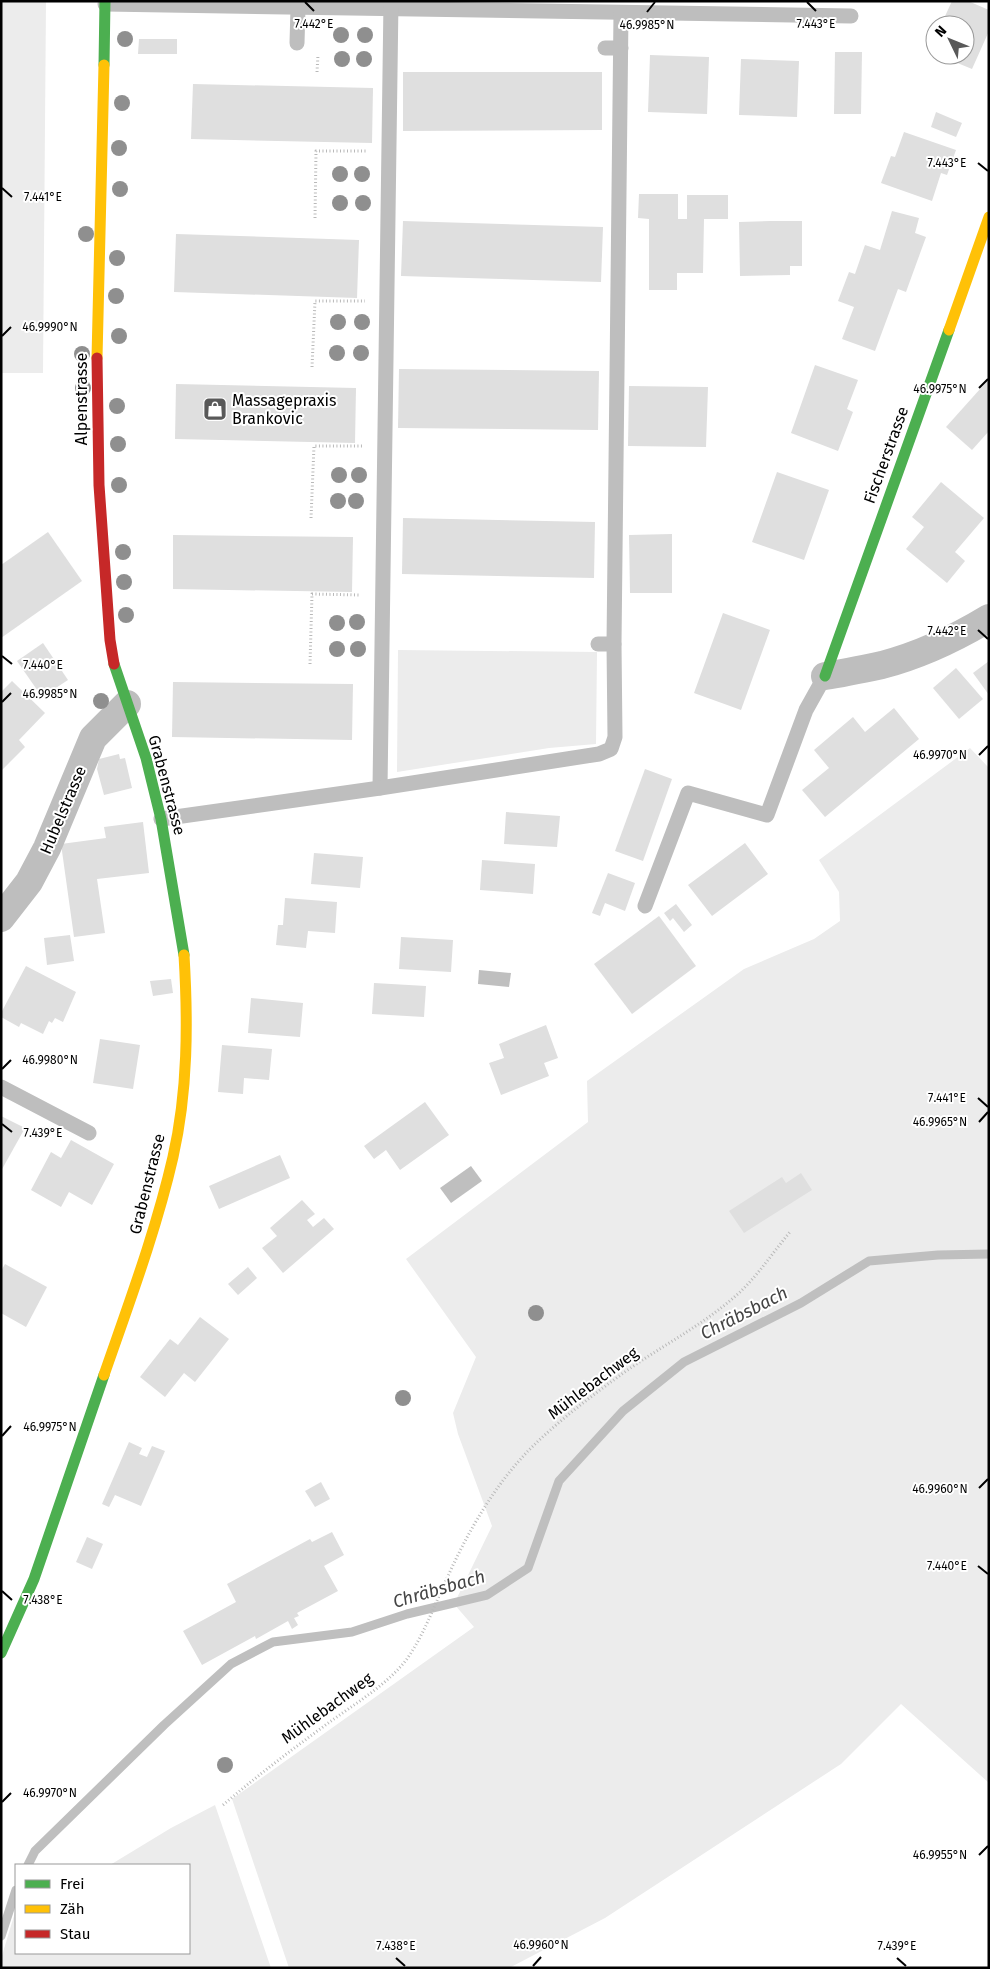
<svg xmlns="http://www.w3.org/2000/svg" width="990" height="1969" font-family="'Fira Sans',sans-serif">
<rect width="100%" height="100%" fill="#fff"/>
<!-- green -->
<g fill="#ececec">
<path d="M1,1H46L43,373H1Z"/>
<path d="M398,650L597,652L596,744L549,748L397,772Z"/>
<path d="M970,748L989,768V1783L901,1704L841,1764L605,1918L509,1968H289L232,1799L474,1627L454,1604L492,1526L458,1434L453,1413L476,1357L406,1259L588,1122L587,1081L744,969L814,939L840,921L839,892L819,860Z"/>
<path d="M215,1805L271,1968H1V1959L16,1909V1953H189V1865H110L171,1828Z"/>
</g>
<!-- water -->
<g fill="#bfbfbf">
<path d="M479,970L511,973L509,987L478,984Z"/>
<path d="M471,1166L482,1181L451,1203L440,1188Z"/>
</g>
<g fill="none" stroke-linecap="round" stroke-linejoin="round">
<!-- stream -->
<g stroke="#bfbfbf" stroke-width="9">
<path d="M28,1865L35,1851L164,1725L231,1664L273,1642L352,1632L407,1614L487,1595L528,1568L559,1481L623,1411L684,1362L801,1303L869,1261L938,1255L989,1254"/>
<path d="M1,1936L16,1890"/>
</g>
</g>
<!-- building -->
<g fill="#dfdfdf">
<path d="M952,1H968L989,10V31L972,69L938,55H965V25H941Z"/>
<path d="M139,39H177V54H138Z"/>
<path d="M835,52H862L861,114H834Z"/>
<path d="M650,55L709,57L707,114L648,112Z"/>
<path d="M741,59L799,61L797,117L739,115Z"/>
<path d="M403,72H602V130L403,131Z"/>
<path d="M193,84L373,88L372,143L191,139Z"/>
<path d="M936,112L962,123L956,137L931,127Z"/>
<path d="M904,132L956,150L947,175L941,173L932,201L881,183L891,156L895,157Z"/>
<path d="M639,194H678V219H687V195H728V219H704L703,273H677V290H649V219L638,218Z"/>
<path d="M892,211L919,218L915,233L926,237L906,292L898,289L875,351L842,339L854,307L838,301L849,272L855,274L865,245L880,250Z"/>
<path d="M403,221L603,227L601,282L401,276Z"/>
<path d="M770,221H802V266H790V275L740,276L739,222Z"/>
<path d="M176,234L359,240L357,298L174,292Z"/>
<path d="M815,365L858,380L847,409L853,412L838,451L791,433Z"/>
<path d="M399,369L599,371L598,430L398,428Z"/>
<path d="M989,379V431L972,450L946,427Z"/>
<path d="M176,384L356,388L355,443L175,439Z"/>
<path d="M629,386L708,387L706,447L628,446Z"/>
<path d="M777,472L829,490L804,560L752,542Z"/>
<path d="M941,482L984,518L955,552L965,561L947,583L906,549L924,527L912,517Z"/>
<path d="M403,518L595,522L594,578L402,574Z"/>
<path d="M48,532L82,581L1,638V565Z"/>
<path d="M672,534V593H630L629,535Z"/>
<path d="M173,535L353,537L352,592L173,589Z"/>
<path d="M723,613L770,630L741,710L694,693Z"/>
<path d="M43,643L68,680L42,697L17,661Z"/>
<path d="M989,661V695L973,673Z"/>
<path d="M956,668L983,699L959,719L933,688Z"/>
<path d="M12,681L45,713L19,740L25,747L1,771V692Z"/>
<path d="M173,682L353,684L352,740L172,737Z"/>
<path d="M894,708L919,739L825,817L802,790L829,768L814,750L853,717L865,732Z"/>
<path d="M119,754L120,759L125,758L132,788L104,795L97,769L99,759Z"/>
<path d="M645,769L672,779L643,861L615,851Z"/>
<path d="M506,812L560,816L557,847L504,844Z"/>
<path d="M143,822L149,873L97,879L105,933L74,937L61,844L106,838L104,827Z"/>
<path d="M745,843L768,874L712,916L688,885Z"/>
<path d="M314,853L363,857L360,888L311,884Z"/>
<path d="M482,860L535,864L533,894L480,890Z"/>
<path d="M608,873L635,883L625,911L605,903L600,916L592,913Z"/>
<path d="M285,898L337,902L335,933L308,931L306,948L276,945L278,925H283Z"/>
<path d="M676,904L692,925L684,932L673,918L670,921L664,913Z"/>
<path d="M659,916L696,966L632,1014L594,964Z"/>
<path d="M70,935L74,961L47,965L44,938Z"/>
<path d="M401,937L453,940L451,972L399,969Z"/>
<path d="M26,966L76,992L63,1022L55,1018L52,1023L49,1021L43,1034L21,1023L19,1027L1,1017V1013Z"/>
<path d="M171,979L173,993L153,996L150,981Z"/>
<path d="M374,983L426,986L424,1017L372,1014Z"/>
<path d="M251,998L303,1003L300,1037L248,1033Z"/>
<path d="M546,1025L558,1058L544,1063L549,1076L501,1095L489,1063L504,1058L499,1044Z"/>
<path d="M100,1039L140,1045L133,1089L93,1083Z"/>
<path d="M222,1045L272,1049L269,1080L244,1078L243,1094L218,1092Z"/>
<path d="M425,1102L449,1135L400,1170L386,1150L374,1159L364,1146Z"/>
<path d="M1,1116L25,1128L1,1171Z"/>
<path d="M71,1140L114,1164L92,1205L69,1192L61,1207L31,1190L51,1152L61,1158Z"/>
<path d="M280,1155L290,1178L219,1209L209,1186Z"/>
<path d="M801,1173L812,1190L744,1233L729,1211L782,1177L786,1183Z"/>
<path d="M302,1200L315,1214L307,1220L313,1227L324,1218L334,1229L283,1273L262,1248L277,1236L270,1228Z"/>
<path d="M5,1264L47,1287L26,1327L1,1313V1271Z"/>
<path d="M248,1267L257,1278L238,1295L228,1284Z"/>
<path d="M200,1317L229,1339L195,1382L184,1373L165,1397L140,1377L170,1339L178,1345Z"/>
<path d="M129,1442L142,1448L139,1454L147,1457L152,1446L165,1451L141,1506L115,1495L109,1507L102,1504Z"/>
<path d="M321,1482L330,1499L315,1507L305,1491Z"/>
<path d="M332,1532L344,1555L324,1566L338,1591L297,1613L299,1616L294,1618L298,1625L292,1629L288,1621L256,1639L255,1636L202,1665L183,1631L236,1602L227,1584L310,1539L312,1542Z"/>
<path d="M87,1537L103,1544L92,1569L76,1562Z"/>
</g>
<g fill="none" stroke-linecap="round" stroke-linejoin="round">
<!-- path -->
<g stroke="#b9b9b9" stroke-width="3" stroke-dasharray="1 2.5" stroke-linecap="butt">
<path d="M317,72L318,55"/>
<path d="M315,218L316,151H366"/>
<path d="M312,367L315,301H365"/>
<path d="M311,518L314,446H364"/>
<path d="M310,664L312,594L360,595"/>
<path d="M223,1805C257,1776 291,1750 327,1724C354,1704 386,1686 407,1659C423,1636 432,1611 444,1585C465,1537 492,1488 529,1450C557,1422 590,1397 622,1374C661,1346 704,1325 740,1292C759,1274 774,1251 790,1232"/>
</g>
<!-- lane -->
<g stroke="#bebebe" stroke-width="15">
<path d="M105,4L851,16"/>
<path d="M297,43L298,8"/>
<path d="M605,48H621"/>
<path d="M598,644H614"/>
<path d="M380,788L391,1"/>
<path d="M161,819L380,788L599,754L611,749L615,737L614,644L621,13"/>
<path d="M645,906L688,793L767,815L806,710L825,676"/>
<path d="M1,1087L89,1133"/>
</g>
<!-- street -->
<g stroke="#bebebe" stroke-width="28">
<path d="M825,676C844,673 863,669 882,665C920,655 956,638 989,618"/>
<path d="M1,918L29,882L47,848L93,738L127,704"/>
</g>
<!-- fast -->
<g stroke="#4caf50" stroke-width="11">
<path d="M104,65L105,1"/>
<path d="M114,664L146,758L161,819L184,955"/>
<path d="M825,676L949,330"/>
<path d="M1,1653L34,1579L104,1375"/>
</g>
<!-- slow -->
<g stroke="#ffc107" stroke-width="11">
<path d="M949,330L989,217"/>
<path d="M97,358L104,65"/>
<path d="M104,1375C129,1303 156,1231 173,1157C188,1091 188,1022 184,955"/>
</g>
<!-- jam -->
<path stroke="#c62828" stroke-width="11" d="M97,358L99,485L110,640L114,664"/>
</g>
<!-- trees -->
<g fill="#8f8f8f">
<circle cx="341" cy="35" r="8"/>
<circle cx="365" cy="35" r="8"/>
<circle cx="125" cy="39" r="8"/>
<circle cx="342" cy="59" r="8"/>
<circle cx="364" cy="59" r="8"/>
<circle cx="122" cy="103" r="8"/>
<circle cx="119" cy="148" r="8"/>
<circle cx="340" cy="174" r="8"/>
<circle cx="362" cy="174" r="8"/>
<circle cx="120" cy="189" r="8"/>
<circle cx="340" cy="203" r="8"/>
<circle cx="363" cy="203" r="8"/>
<circle cx="86" cy="234" r="8"/>
<circle cx="117" cy="258" r="8"/>
<circle cx="116" cy="296" r="8"/>
<circle cx="338" cy="322" r="8"/>
<circle cx="362" cy="322" r="8"/>
<circle cx="119" cy="336" r="8"/>
<circle cx="337" cy="353" r="8"/>
<circle cx="361" cy="353" r="8"/>
<circle cx="82" cy="354" r="8"/>
<circle cx="83" cy="388" r="8"/>
<circle cx="117" cy="406" r="8"/>
<circle cx="118" cy="444" r="8"/>
<circle cx="339" cy="475" r="8"/>
<circle cx="359" cy="475" r="8"/>
<circle cx="119" cy="485" r="8"/>
<circle cx="338" cy="501" r="8"/>
<circle cx="356" cy="501" r="8"/>
<circle cx="123" cy="552" r="8"/>
<circle cx="124" cy="582" r="8"/>
<circle cx="126" cy="615" r="8"/>
<circle cx="357" cy="622" r="8"/>
<circle cx="337" cy="623" r="8"/>
<circle cx="337" cy="649" r="8"/>
<circle cx="358" cy="649" r="8"/>
<circle cx="101" cy="701" r="8"/>
<circle cx="536" cy="1313" r="8"/>
<circle cx="403" cy="1398" r="8"/>
<circle cx="225" cy="1765" r="8"/>
</g>
<!-- ticks -->
<path fill="none" stroke="#000" stroke-width="2" d="M305,2L314,11M807,2L816,11M647,12L655,2M978,163L988,171M2,188L12,197M2,336L11,327M979,388L988,379M978,630L988,639M2,656L12,664M2,702L11,693M979,755L988,746M2,1069L11,1060M978,1098L988,1107M979,1122L988,1112M2,1124L12,1132M2,1436L11,1426M979,1488L988,1479M978,1566L988,1574M2,1591L12,1600M2,1802L11,1793M979,1855L988,1846M396,1958L405,1966M897,1958L906,1966M533,1966L541,1957"/>
<!-- icons -->
<defs>
<g id="shop-square" transform="scale(1.25)"><rect x="-9" y="-9" width="18" height="18" rx="4" fill="#595959" stroke="#fff"/><path d="M-5-2.5h2.3a2.7 3.5 0 0 1 5.4 0H5L5.5 6h-11ZM-1.5-2.5h3a1.5 2.3 0 0 0-3 0Z" fill="#fff"/></g>
</defs>
<g fill-rule="evenodd">
<use href="#shop-square" x="215" y="409"/>
</g>
<g text-anchor="middle" dominant-baseline="central" stroke-width="4" stroke-linejoin="round" paint-order="stroke">
<!-- street labels -->
<g font-size="16" fill="#000" stroke="#fff">
<text transform="translate(81 399) rotate(-90)">Alpenstrasse</text>
<text transform="translate(886 455) rotate(-70)">Fischerstrasse</text>
<text transform="translate(167 785) rotate(75)">Grabenstrasse</text>
<text transform="translate(63 810) rotate(-67)">Hubelstrasse</text>
<text transform="translate(147 1184) rotate(-76)">Grabenstrasse</text>
<text transform="translate(593 1383) rotate(-37)">Mühlebachweg</text>
<text transform="translate(327 1708) rotate(-36)">Mühlebachweg</text>
</g>
<!-- poi labels -->
<g font-size="16" fill="#000" stroke="#fff" text-anchor="start">
<text x="232" y="400">Massagepraxis<tspan x="232" dy="18">Brankovic</tspan></text>
</g>
<!-- water labels -->
<g font-size="18" font-style="italic" fill="#444" stroke="#fff">
<text transform="translate(744 1313) rotate(-27)">Chräbsbach</text>
<text transform="translate(439 1589) rotate(-16)">Chräbsbach</text>
</g>
</g>
<g font-size="12" text-anchor="middle" fill="#000" stroke="#fff" stroke-width="4" stroke-linejoin="round" paint-order="stroke">
<text x="314" y="28">7.442°E</text>
<text x="816" y="28">7.443°E</text>
<text x="647" y="29">46.9985°N</text>
<text x="947" y="167">7.443°E</text>
<text x="43" y="201">7.441°E</text>
<text x="50" y="331">46.9990°N</text>
<text x="940" y="393">46.9975°N</text>
<text x="947" y="635">7.442°E</text>
<text x="43" y="669">7.440°E</text>
<text x="50" y="698">46.9985°N</text>
<text x="940" y="759">46.9970°N</text>
<text x="50" y="1064">46.9980°N</text>
<text x="947" y="1102">7.441°E</text>
<text x="940" y="1126">46.9965°N</text>
<text x="43" y="1137">7.439°E</text>
<text x="50" y="1431">46.9975°N</text>
<text x="940" y="1493">46.9960°N</text>
<text x="947" y="1570">7.440°E</text>
<text x="43" y="1604">7.438°E</text>
<text x="50" y="1797">46.9970°N</text>
<text x="940" y="1859">46.9955°N</text>
<text x="541" y="1949">46.9960°N</text>
<text x="396" y="1950">7.438°E</text>
<text x="897" y="1950">7.439°E</text>
</g>
<!-- border -->
<rect width="990" height="1969" fill="none" stroke="#000000" stroke-width="5"/>
<!-- legend -->
<rect x="15" y="1864" width="175" height="90" fill="#ffffff" stroke="#999999"/>
<rect x="25" y="1880" width="25" height="8" fill="#4caf50" stroke="#999999"/>
<text x="60" y="1889" font-size="15" fill="#000000">Frei</text>
<rect x="25" y="1905" width="25" height="8" fill="#ffc107" stroke="#999999"/>
<text x="60" y="1914" font-size="15" fill="#000000">Zäh</text>
<rect x="25" y="1930" width="25" height="8" fill="#c62828" stroke="#999999"/>
<text x="60" y="1939" font-size="15" fill="#000000">Stau</text>
<!-- north arrow -->
<g transform="translate(950 40) rotate(313)"><circle r="24" fill="#ffffff" stroke="#999999"/>
<path d="M0-4L9 19L0 12L-9 19Z" fill="#595959"/>
<text y="-8" font-size="14" font-weight="bold" text-anchor="middle" fill="#000000">N</text>
</g>
</svg>
